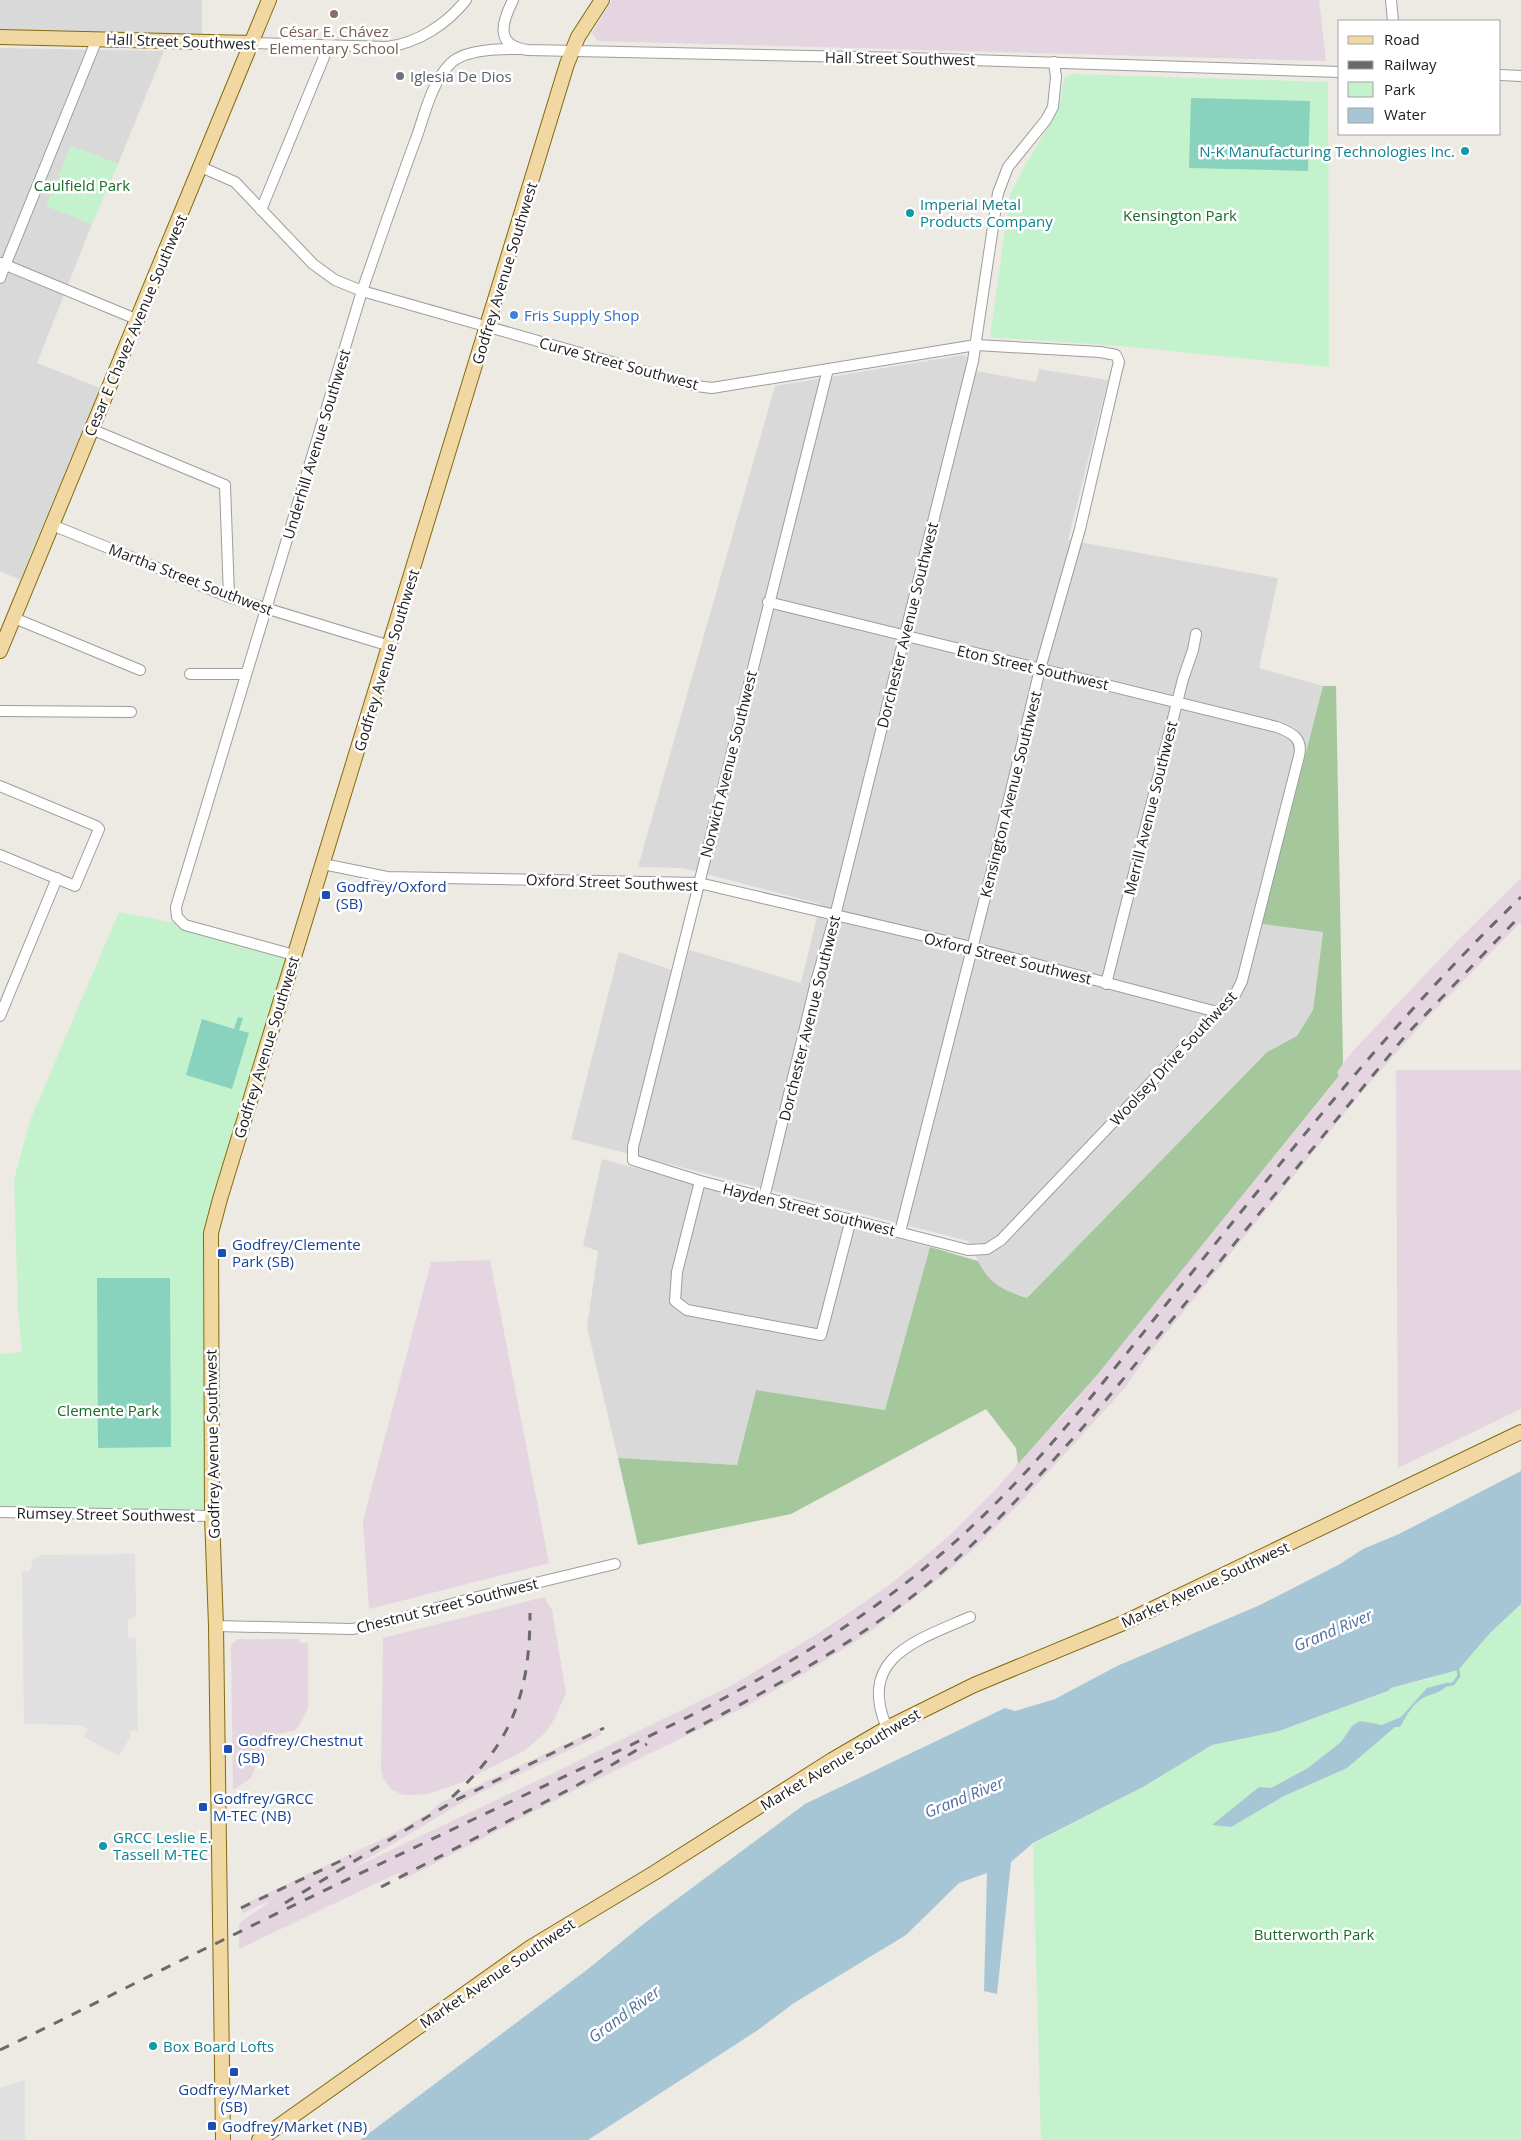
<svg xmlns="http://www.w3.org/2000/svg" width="1521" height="2140" font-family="'Open Sans',sans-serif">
<rect width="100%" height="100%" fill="#eceae2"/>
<!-- residential -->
<g fill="#dad9d9">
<path d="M0,0H202V36L0,31Z"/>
<path d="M0,48L164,51L118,164L71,146L47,206L92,224L37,363L100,388L20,580L0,571Z"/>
<path d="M963,355L967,357L966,369L1036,382L1039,369L1108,380L1068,540L1278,578L1259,668L1323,686L1262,923L1323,931L1313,1010L1297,1036L1267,1052L1027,1298L1003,1289L986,1277L968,1241L571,1139L619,952L683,974L689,950L801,983L820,904L683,868L638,867L775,386Z"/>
<path d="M602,1159L930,1247L885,1410L756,1390L737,1465L618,1458L587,1327L598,1251L583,1246Z"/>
</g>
<!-- industrial -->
<g fill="#e4d5e0">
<path d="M612,0H1319L1326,61L598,41L592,33Z"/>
<path d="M1521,878V922L1425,1020L1366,1087L1145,1359L1124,1389L1018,1505L969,1553L941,1577L867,1634L805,1673L747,1706L569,1793L405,1879L398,1873L239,1949V1923L268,1903L267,1902L243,1913L240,1906L385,1838L423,1817L442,1802L600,1728L601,1735L471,1797L349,1870L564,1768L736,1683L822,1631L888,1586L919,1561L948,1537L995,1490L1044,1434L1066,1412L1339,1077L1337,1072L1353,1051L1456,942Z"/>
<path d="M1396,1070H1521V1409L1398,1468Z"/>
<path d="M490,1260L549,1563L369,1609L363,1521L431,1262Z"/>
<path d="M544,1597L552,1610L566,1693L555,1718L544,1734L524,1751L460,1783L428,1794L412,1795H403L391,1789L383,1778L381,1769L383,1638Z"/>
<path d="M238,1639H299L300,1643H308V1709L298,1727L293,1731L275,1734L270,1738L263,1747L251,1778L233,1790L231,1645Z"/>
</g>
<!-- forest -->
<path fill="#a4c79c" d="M1323,686H1336L1343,1064L1337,1072L1339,1076L1097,1375L1018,1464L1016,1448L986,1409L791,1514L638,1545L618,1458L737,1465L756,1390L885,1410L930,1247L978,1261C990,1285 1003,1290 1027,1298L1267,1052L1297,1036L1313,1010L1323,932L1262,924Z"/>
<!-- park -->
<g fill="#c3f2cc">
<path d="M1071,74L1328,82L1329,367L1121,346L990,337L1010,195L1022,171L1056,114L1060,105L1064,78Z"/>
<path d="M71,146L118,164L92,224L46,206Z"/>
<path d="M119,912L185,925L294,955L213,1224L212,1516L0,1512V1354L22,1352L18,1310L14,1180L30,1121Z"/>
<path d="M1521,1604V2140H1041L1033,1844L1143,1787L1212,1745L1279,1731L1388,1692L1391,1688L1433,1678L1490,1633Z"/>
</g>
<!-- pitch -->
<g fill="#89d3be">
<path d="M1191,98L1310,101L1308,171L1189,168Z"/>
<path d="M238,1017L243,1018L239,1030L249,1033L232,1089L186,1075L202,1019L234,1029Z"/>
<path d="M97,1278H170L171,1447L98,1448Z"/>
</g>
<!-- parking -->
<g fill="#e0e0e0">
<path d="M135,1554L136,1617L128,1619V1636L130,1638H136L138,1731H130V1737L119,1756L84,1737L88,1729L80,1725L24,1724L22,1571H30L33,1560L41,1555Z"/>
<path d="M25,2080V2140H0V2088Z"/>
</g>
<!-- water -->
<g fill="#a7c6d5">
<path d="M1521,1471V1604L1490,1633L1458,1670L1391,1688L1388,1691L1279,1731L1212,1745L1143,1787L1033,1843L1011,1862L997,1994L984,1991L987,1873L959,1883L906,1935L794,2003L758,2030L588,2140H360L588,1969L646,1922L805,1804L1005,1708L1015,1711L1055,1699L1117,1666L1260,1605L1340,1564L1363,1549L1399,1534Z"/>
<path d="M1450,1682C1443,1693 1433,1693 1423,1698C1412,1704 1406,1717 1400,1727H1395L1347,1768L1284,1796L1231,1827L1212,1825L1259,1787L1271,1788L1308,1768L1341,1742L1352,1726L1360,1721L1382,1725L1401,1717L1427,1688Z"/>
</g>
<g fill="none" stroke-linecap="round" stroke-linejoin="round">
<!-- stream -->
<path stroke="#a7c6d5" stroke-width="3" d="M1448,1685L1453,1684L1459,1676L1458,1670"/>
<!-- minor casing -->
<g stroke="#9d9d9d" stroke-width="12">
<g id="minor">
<path d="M513,0C502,22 494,46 528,50L906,58L1340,72"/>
<path d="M1391,0L1393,21"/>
<path d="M252,43L387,47C418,43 447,24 466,0"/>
<path d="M1500,75L1521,76"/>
<path d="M201,167L235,182L313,264L335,280L362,291L696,386L712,388L976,345L1100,352L1116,355L1119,362L1116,374L1080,529L1040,669L992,870L900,1232"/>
<path d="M261,210L324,57L327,46"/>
<path d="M1,263L136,319"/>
<path d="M0,278L97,39"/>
<path d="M91,429L225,485L229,597"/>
<path d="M52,525L229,597L390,646"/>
<path d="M768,602L1277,727C1293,733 1303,739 1299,756L1242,981L1236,993L1001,1240L987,1249L968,1250L700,1181L633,1160V1147C696,887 762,628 828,369"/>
<path d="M14,618L140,670"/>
<path d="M190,674H246"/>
<path d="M0,711L131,712"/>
<path d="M0,786L96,826L99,829L75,886L0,855"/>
<path d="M323,864L387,877L699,883L959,944L1217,1012"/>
<path d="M294,955L185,925L177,917L176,907L362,291C380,239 398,187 417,136C425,113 432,82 450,64C464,49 501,49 519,49"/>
<path d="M1106,984L1183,679L1193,650L1196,634"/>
<path d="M0,1016L57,878"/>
<path d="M700,1181L677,1272L675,1301L687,1310L821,1335L851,1219"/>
<path d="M764,1198L816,982L835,916L973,361L998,193L1008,167L1046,120L1053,107L1056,77L1054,62"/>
<path d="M0,1512L212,1516"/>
<path d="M216,1626L352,1629L376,1625L473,1598L615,1564"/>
<path d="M887,1728C856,1657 918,1640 970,1617"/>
</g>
</g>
<!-- major casing -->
<g stroke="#836a10" stroke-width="16">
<g id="major">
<path d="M0,37L252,43"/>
<path d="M0,651L269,0"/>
<path d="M223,2140L216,1626L212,1516L211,1233L220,1199L567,64L578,37L602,0"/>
<path d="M259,2140L531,1947L654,1873L832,1760L887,1728L974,1685L1121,1624L1521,1432"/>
</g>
</g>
<!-- minor -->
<use href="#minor" stroke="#fff" stroke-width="10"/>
<!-- major -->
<use href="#major" stroke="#f1d8a3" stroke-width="14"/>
<!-- rail -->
<g stroke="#6a6a6a" stroke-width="3" stroke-dasharray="10 10" stroke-linecap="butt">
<path d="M686,1733C775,1687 866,1638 942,1572C996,1525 1044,1471 1092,1417L1406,1035L1521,915"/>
<path d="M452,1797C512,1743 530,1693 530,1613"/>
<path d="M381,1887L576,1786L647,1744"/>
<path d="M285,1903L452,1802L604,1728"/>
<path d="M241,1908L351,1856"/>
<path d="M0,2050C73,2015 146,1977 219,1942C303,1900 389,1860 474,1819C635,1742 803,1673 940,1555C1027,1481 1097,1390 1168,1302C1281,1163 1392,1021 1521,897"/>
</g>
</g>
<!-- markers -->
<circle fill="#8d6e63" stroke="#fff" stroke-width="2" cx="334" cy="14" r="5"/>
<circle fill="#6b7280" stroke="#fff" stroke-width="2" cx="400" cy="76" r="5"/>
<g fill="#0f9aa8" stroke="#fff" stroke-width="2">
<circle cx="1465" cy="151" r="5"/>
<circle cx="910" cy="213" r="5"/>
<circle cx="103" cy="1846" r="5"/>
<circle cx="153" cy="2046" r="5"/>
</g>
<circle fill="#3f7fe0" stroke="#fff" stroke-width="2" cx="514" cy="315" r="5"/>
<g fill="#1a4fb4" stroke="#fff" stroke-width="2">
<rect x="321" y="890" width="10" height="10" rx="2.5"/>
<rect x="217" y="1248" width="10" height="10" rx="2.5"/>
<rect x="223" y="1744" width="10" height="10" rx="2.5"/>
<rect x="198" y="1802" width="10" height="10" rx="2.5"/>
<rect x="229" y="2067" width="10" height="10" rx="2.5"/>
<rect x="207" y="2121" width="10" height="10" rx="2.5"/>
</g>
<g text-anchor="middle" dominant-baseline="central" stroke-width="5" stroke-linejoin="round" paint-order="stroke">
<!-- education labels -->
<g font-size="15" fill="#785e54" stroke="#fff">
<text x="334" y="31">César E. Chávez<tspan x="334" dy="17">Elementary School</tspan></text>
</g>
<!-- street labels -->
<g font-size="15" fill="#1c1c1c" stroke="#fff">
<text transform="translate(181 41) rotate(2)">Hall Street Southwest</text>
<text transform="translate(900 58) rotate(1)">Hall Street Southwest</text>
<text transform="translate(504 273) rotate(-73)">Godfrey Avenue Southwest</text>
<text transform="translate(135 325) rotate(-67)">Cesar E Chavez Avenue Southwest</text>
<text transform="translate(619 363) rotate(15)">Curve Street Southwest</text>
<text transform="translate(316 444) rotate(-73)">Underhill Avenue Southwest</text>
<text transform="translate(191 579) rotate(21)">Martha Street Southwest</text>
<text transform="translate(907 625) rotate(-76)">Dorchester Avenue Southwest</text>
<text transform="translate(386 660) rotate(-73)">Godfrey Avenue Southwest</text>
<text transform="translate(1033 667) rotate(13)">Eton Street Southwest</text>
<text transform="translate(728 764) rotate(-76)">Norwich Avenue Southwest</text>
<text transform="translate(1010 794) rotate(-76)">Kensington Avenue Southwest</text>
<text transform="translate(1150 808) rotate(-76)">Merrill Avenue Southwest</text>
<text transform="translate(612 882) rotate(2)">Oxford Street Southwest</text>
<text transform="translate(1008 958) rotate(14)">Oxford Street Southwest</text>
<text transform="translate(809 1018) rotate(-76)">Dorchester Avenue Southwest</text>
<text transform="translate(266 1047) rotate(-73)">Godfrey Avenue Southwest</text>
<text transform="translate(1173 1058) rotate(-47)">Woolsey Drive Southwest</text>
<text transform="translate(809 1209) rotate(14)">Hayden Street Southwest</text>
<text transform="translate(212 1444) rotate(-91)">Godfrey Avenue Southwest</text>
<text transform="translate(106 1514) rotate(1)">Rumsey Street Southwest</text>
<text transform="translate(1205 1584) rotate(-25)">Market Avenue Southwest</text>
<text transform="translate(447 1605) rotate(-14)">Chestnut Street Southwest</text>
<text transform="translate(840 1759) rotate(-31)">Market Avenue Southwest</text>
<text transform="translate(497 1973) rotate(-34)">Market Avenue Southwest</text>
</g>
<!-- worship labels -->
<g font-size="15" fill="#5b616d" stroke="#fff" text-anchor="start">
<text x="410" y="76">Iglesia De Dios</text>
</g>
<!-- culture labels -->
<g font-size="15" fill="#0d838f" stroke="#fff" text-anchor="start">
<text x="1455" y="151" text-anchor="end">N-K Manufacturing Technologies Inc.</text>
<text x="920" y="204">Imperial Metal<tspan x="920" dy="17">Products Company</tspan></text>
<text x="113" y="1837">GRCC Leslie E.<tspan x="113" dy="17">Tassell M-TEC</tspan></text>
<text x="163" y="2046">Box Board Lofts</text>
</g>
<!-- park labels -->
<g font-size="15" fill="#176c28" stroke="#fff">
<text x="82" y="185">Caulfield Park</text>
<text x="1180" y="215">Kensington Park</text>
<text x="108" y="1410">Clemente Park</text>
<text x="1314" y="1934">Butterworth Park</text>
</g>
<!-- shop labels -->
<g font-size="15" fill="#366cbe" stroke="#fff" text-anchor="start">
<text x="524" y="315">Fris Supply Shop</text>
</g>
<!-- transit labels -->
<g font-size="15" fill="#164399" stroke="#fff" text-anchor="start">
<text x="336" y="886">Godfrey/Oxford<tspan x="336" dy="17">(SB)</tspan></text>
<text x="232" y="1244">Godfrey/Clemente<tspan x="232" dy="17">Park (SB)</tspan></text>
<text x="238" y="1740">Godfrey/Chestnut<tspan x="238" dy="17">(SB)</tspan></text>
<text x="213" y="1798">Godfrey/GRCC<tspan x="213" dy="17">M-TEC (NB)</tspan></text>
<text x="234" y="2089" text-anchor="middle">Godfrey/Market<tspan x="234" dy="17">(SB)</tspan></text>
<text x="222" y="2126">Godfrey/Market (NB)</text>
</g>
<!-- water labels -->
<g font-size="16" font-style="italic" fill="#5471a0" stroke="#fff">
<text transform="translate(1333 1630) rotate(-23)">Grand River</text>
<text transform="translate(964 1797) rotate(-22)">Grand River</text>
<text transform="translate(624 2014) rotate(-36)">Grand River</text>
</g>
</g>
<!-- legend -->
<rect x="1338" y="20" width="162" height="115" fill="#ffffff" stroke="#a4a4a4"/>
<rect x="1348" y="36" width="25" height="8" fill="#f1d8a3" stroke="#a4a4a4"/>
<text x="1384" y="45" font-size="15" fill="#1c1c1c">Road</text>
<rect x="1348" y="61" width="25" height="8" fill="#6a6a6a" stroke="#a4a4a4"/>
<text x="1384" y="70" font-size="15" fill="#1c1c1c">Railway</text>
<rect x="1348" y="82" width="25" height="15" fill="#c3f2cc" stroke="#a4a4a4"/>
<text x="1384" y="95" font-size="15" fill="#1c1c1c">Park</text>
<rect x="1348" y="108" width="25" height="15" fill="#a7c6d5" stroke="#a4a4a4"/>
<text x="1384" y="120" font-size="15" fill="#1c1c1c">Water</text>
</svg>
